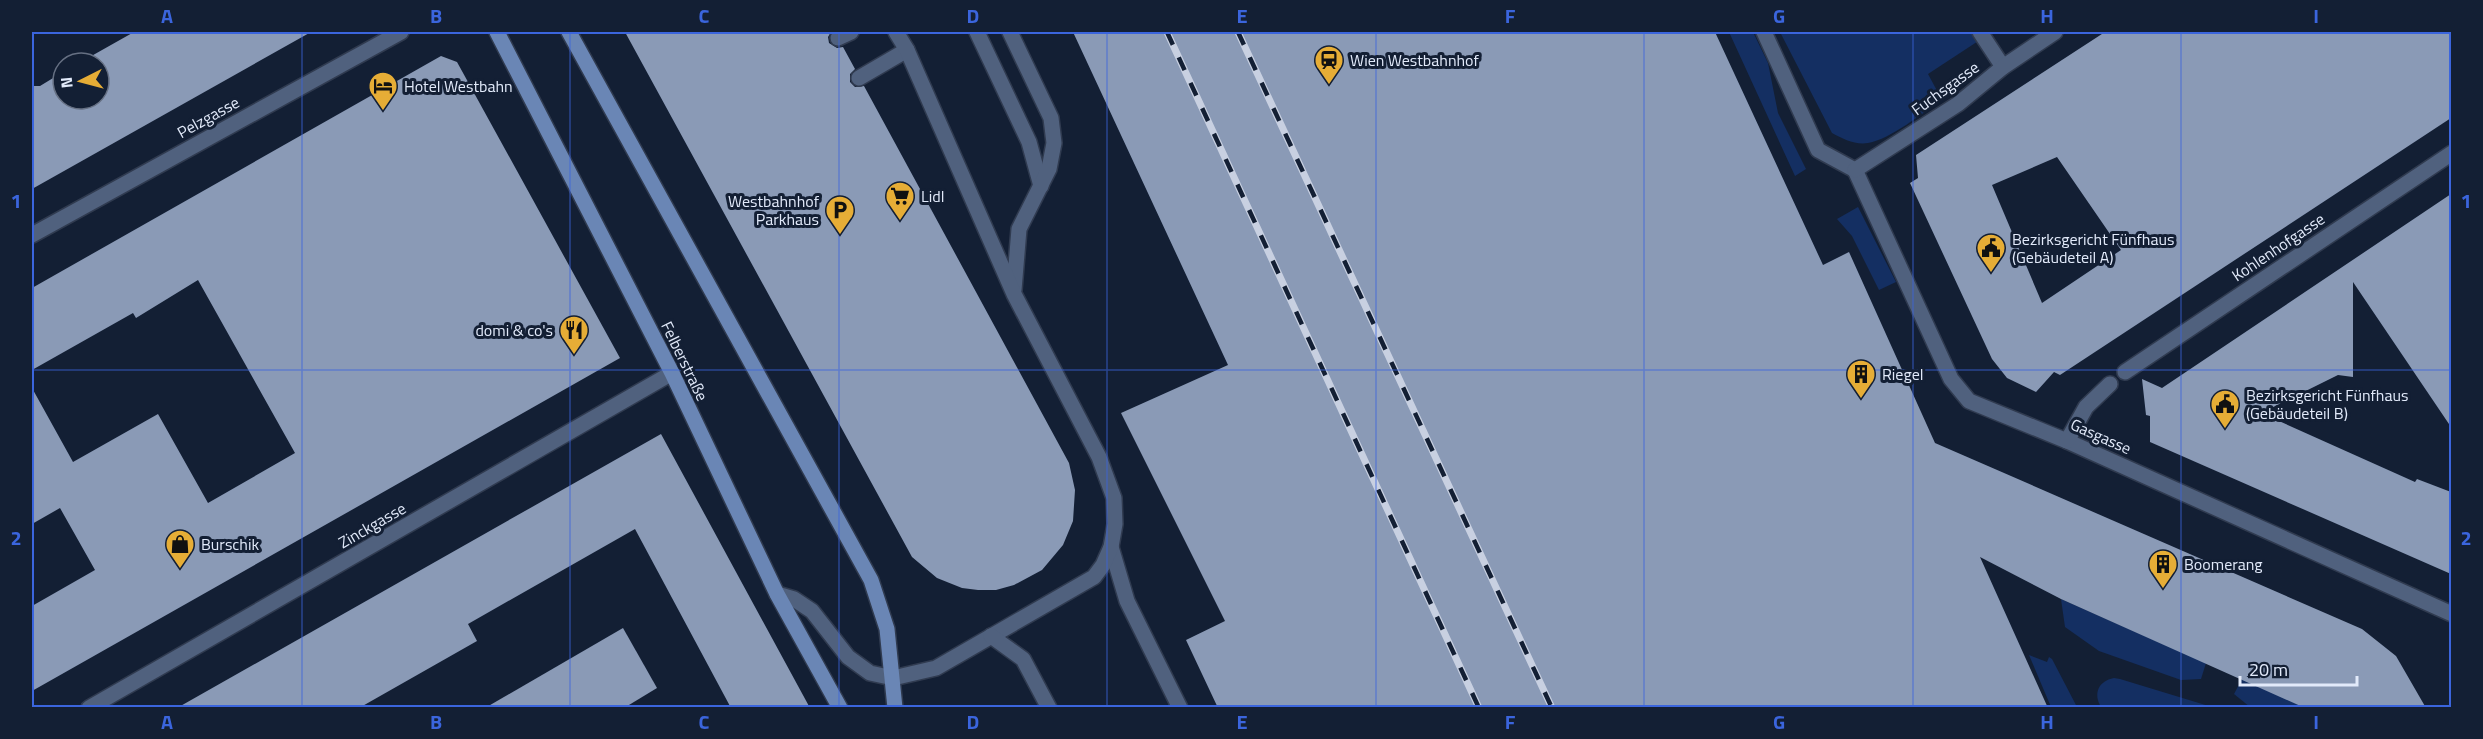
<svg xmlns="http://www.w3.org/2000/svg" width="2483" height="739" font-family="'Titillium Web',sans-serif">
<rect width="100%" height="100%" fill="#131f34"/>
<!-- green -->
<g fill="#142f62">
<path d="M1729,32H1753L1768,63L1778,113L1806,169L1795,176Z"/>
<path d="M1780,32H1992L1928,74L1942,100C1922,113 1891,139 1868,143C1855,145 1843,139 1832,133Z"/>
<path d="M1858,207L1896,282L1879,290L1852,236L1837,219Z"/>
<path d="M2061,599L2206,663L2201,679L2181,680L2099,651L2065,627Z"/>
<path d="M2029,655L2047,662L2049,657L2052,659L2077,707H2051Z"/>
<path d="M2114,678L2120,679L2212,707H2101C2093,694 2098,681 2114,678Z"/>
<path d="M2242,679L2304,707H2250L2234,694Z"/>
</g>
<!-- building -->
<g fill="#8a9ab6" fill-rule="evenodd">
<path d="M134,32H311L32,189V86H40L63,72V99H99V63H79Z"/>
<path d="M625,32H831L828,37L829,43L837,48L843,47L855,69L850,74V82L855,87L864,86L1069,463L1075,490L1073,521L1063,545L1042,570L1014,585L996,590H978L962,588L937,578L912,557Z"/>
<path d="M1073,32H1715L1823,265L1849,252L1935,443L2362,629L2396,656L2426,708H2305L2061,599L1980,557L2048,708H1218L1186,640L1225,621L1121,413L1228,365Z"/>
<path d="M2105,32H2451V118L2060,375L2054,372L2036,392L2007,378L1992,359L1910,183L1918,178L1916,155ZM2057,157L2121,250L2042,303L1992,185Z"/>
<path d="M441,56L457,62L620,358L32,691V606L95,570L60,508L32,524V388L73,462L158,414L208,503L295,453L198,280L136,318L133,313L32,370V288Z"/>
<path d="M2451,194V427L2353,282V377L2338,375L2261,413L2415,482L2417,479L2451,492V574L2150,442V416L2146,415L2142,379L2162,388Z"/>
<path d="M661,434L810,708H731L635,529L468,624L477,641L359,708H177Z"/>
<path d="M623,628L657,688L624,708H485Z"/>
</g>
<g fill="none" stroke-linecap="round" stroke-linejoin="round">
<!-- lane casing -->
<g stroke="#303b50" stroke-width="18">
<g id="lane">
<path d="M977,32L1029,142L1041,186"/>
<path d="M1010,32L1051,118L1054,143L1049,169L1019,229L1014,290"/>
<path d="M838,38L851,32"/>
<path d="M859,78L907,50"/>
<path d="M1111,547L1127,601L1180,708"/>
<path d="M777,594L794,599L812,611L848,657L870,673L893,678L936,668L1094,577L1103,565L1111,547L1115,524L1114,498L1099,457L1014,294L907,50L896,32"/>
<path d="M991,636L1023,659L1049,708"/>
</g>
</g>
<!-- street casing -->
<g stroke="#303b50" stroke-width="18">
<g id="street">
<path d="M1764,32L1818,150L1855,170"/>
<path d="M1980,32L2003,67"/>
<path d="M1855,170L1951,379L1969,401L2067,441L2452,614"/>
<path d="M1855,170L1958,104L2003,67L2055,32"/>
<path d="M32,235L401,32"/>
<path d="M2125,372L2452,153"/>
<path d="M2067,441L2086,407L2110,384"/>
<path d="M89,708L672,373"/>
</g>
</g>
<!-- secondary casing -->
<g stroke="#303b50" stroke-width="18">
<g id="secondary">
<path d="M497,32L672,373L777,594L840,708"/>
<path d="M569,32L871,580L887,629L895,708"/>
</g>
</g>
<!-- lane -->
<use href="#lane" stroke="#50617e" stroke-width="15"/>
<!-- street -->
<use href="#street" stroke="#50617e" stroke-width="15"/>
<!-- secondary -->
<use href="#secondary" stroke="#6a86b5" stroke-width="15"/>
<!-- rail casing -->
<g stroke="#c8d0e1" stroke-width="7">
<g id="rail">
<path d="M1167,32L1479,708"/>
<path d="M1238,32L1552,708"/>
</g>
</g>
<!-- rail -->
<use href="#rail" stroke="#131f34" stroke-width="4.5" stroke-dasharray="14" stroke-linecap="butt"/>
</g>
<!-- grid -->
<path fill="none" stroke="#3b65dd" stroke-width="1.5" stroke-opacity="0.55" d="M302,32V708M570,32V708M839,32V708M1107,32V708M1376,32V708M1644,32V708M1913,32V708M2181,32V708M32,370H2452"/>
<!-- icons -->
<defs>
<g id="station-pin" transform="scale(1.5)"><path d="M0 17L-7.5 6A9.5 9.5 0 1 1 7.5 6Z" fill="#e6ad36" stroke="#131f34"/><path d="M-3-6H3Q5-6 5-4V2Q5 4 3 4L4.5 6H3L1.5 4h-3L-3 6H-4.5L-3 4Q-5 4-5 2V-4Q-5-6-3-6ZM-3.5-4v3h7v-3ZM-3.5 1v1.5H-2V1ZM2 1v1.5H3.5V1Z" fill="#111"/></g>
<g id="hotel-pin" transform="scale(1.5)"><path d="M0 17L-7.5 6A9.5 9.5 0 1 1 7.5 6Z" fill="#e6ad36" stroke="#131f34"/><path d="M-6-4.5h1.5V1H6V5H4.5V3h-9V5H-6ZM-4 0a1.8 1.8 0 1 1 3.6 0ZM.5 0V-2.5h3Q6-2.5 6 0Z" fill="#111"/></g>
<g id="supermarket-pin" transform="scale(1.5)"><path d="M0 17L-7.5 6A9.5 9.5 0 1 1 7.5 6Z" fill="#e6ad36" stroke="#131f34"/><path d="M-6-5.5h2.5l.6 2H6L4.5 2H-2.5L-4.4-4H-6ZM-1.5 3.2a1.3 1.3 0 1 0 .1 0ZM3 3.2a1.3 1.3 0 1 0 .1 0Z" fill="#111"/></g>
<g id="parking-pin" transform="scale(1.5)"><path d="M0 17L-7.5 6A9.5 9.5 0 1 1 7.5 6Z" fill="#e6ad36" stroke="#131f34"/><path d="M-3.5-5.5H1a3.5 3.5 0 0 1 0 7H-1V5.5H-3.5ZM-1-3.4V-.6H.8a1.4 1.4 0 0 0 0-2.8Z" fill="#111"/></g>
<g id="civic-pin" transform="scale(1.5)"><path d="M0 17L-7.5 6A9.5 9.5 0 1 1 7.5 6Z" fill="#e6ad36" stroke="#131f34"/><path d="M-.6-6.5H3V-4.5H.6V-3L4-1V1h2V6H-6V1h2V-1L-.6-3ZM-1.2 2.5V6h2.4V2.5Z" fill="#111"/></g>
<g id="restaurant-pin" transform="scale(1.5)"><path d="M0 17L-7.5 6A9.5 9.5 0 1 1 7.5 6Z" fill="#e6ad36" stroke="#131f34"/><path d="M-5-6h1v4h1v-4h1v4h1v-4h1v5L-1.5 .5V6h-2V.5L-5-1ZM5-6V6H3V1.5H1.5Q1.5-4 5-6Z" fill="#111"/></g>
<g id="building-pin" transform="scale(1.5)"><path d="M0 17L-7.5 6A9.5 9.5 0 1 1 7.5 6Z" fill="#e6ad36" stroke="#131f34"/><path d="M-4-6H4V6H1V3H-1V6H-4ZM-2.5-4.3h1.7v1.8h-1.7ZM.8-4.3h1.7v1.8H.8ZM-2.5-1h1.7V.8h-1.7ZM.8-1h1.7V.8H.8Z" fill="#111"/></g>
<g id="shop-pin" transform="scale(1.5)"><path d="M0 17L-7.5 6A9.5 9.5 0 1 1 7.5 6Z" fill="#e6ad36" stroke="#131f34"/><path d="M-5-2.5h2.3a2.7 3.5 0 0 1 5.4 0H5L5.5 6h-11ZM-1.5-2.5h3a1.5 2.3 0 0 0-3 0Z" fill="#111"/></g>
</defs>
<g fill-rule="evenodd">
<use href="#station-pin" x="1329" y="60"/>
<use href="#hotel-pin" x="383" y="86"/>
<use href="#supermarket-pin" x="900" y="196"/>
<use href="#parking-pin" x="840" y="210"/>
<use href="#civic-pin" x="1991" y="248"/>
<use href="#restaurant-pin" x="574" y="330"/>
<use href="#building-pin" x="1861" y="374"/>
<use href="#civic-pin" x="2225" y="404"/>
<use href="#shop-pin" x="180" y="544"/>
<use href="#building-pin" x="2163" y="564"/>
</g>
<g text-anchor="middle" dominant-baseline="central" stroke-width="6" stroke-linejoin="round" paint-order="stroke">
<!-- poi labels -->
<g font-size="16" fill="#e2eafa" stroke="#131f34" text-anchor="start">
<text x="1350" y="60">Wien Westbahnhof</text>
<text x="404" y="86">Hotel Westbahn</text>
<text x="921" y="196">Lidl</text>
<text x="819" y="201" text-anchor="end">Westbahnhof<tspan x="819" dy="18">Parkhaus</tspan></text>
<text x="2012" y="239">Bezirksgericht Fünfhaus<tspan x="2012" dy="18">(Gebäudeteil A)</tspan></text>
<text x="553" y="330" text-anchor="end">domi &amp; co's</text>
<text x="1882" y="374">Riegel</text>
<text x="2246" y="395">Bezirksgericht Fünfhaus<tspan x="2246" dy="18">(Gebäudeteil B)</tspan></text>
<text x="201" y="544">Burschik</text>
<text x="2184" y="564">Boomerang</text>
</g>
<!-- street labels -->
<g font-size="16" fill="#e2eafa" stroke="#131f34">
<text transform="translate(1945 88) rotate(-36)">Fuchsgasse</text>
<text transform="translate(208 117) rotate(-29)">Pelzgasse</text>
<text transform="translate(2278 247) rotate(-34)">Kohlenhofgasse</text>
<text transform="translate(685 361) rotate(64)">Felberstraße</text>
<text transform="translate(2101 436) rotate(24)">Gasgasse</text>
<text transform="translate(372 525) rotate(-30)">Zinckgasse</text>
</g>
</g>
<!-- border -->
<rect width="2483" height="739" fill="none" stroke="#131f34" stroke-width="66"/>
<!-- north arrow -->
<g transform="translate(81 81) rotate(264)"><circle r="28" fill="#131f34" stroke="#667083" stroke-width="1.5"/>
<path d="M0-4.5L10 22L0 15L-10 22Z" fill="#e6ad36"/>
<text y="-9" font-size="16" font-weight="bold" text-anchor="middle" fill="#e2eafa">N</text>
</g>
<!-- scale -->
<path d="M2240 676v9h117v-9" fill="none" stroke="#e2eafa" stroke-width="3"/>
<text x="2249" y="676" font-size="18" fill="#e2eafa" stroke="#131f34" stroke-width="4.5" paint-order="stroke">20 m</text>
<rect x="33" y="33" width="2417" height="673" fill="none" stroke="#3b65dd" stroke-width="2"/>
<g font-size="20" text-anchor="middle" font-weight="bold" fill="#3b65dd">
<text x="167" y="23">A</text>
<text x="436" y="23">B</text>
<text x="704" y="23">C</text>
<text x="973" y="23">D</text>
<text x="1242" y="23">E</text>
<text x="1510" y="23">F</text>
<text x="1779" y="23">G</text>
<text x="2047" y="23">H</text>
<text x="2316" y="23">I</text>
<text x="16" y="208">1</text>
<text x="2466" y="208">1</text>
<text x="16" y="545">2</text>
<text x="2466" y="545">2</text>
<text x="167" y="729">A</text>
<text x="436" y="729">B</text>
<text x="704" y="729">C</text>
<text x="973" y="729">D</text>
<text x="1242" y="729">E</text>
<text x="1510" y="729">F</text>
<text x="1779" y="729">G</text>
<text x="2047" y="729">H</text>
<text x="2316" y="729">I</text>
</g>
</svg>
